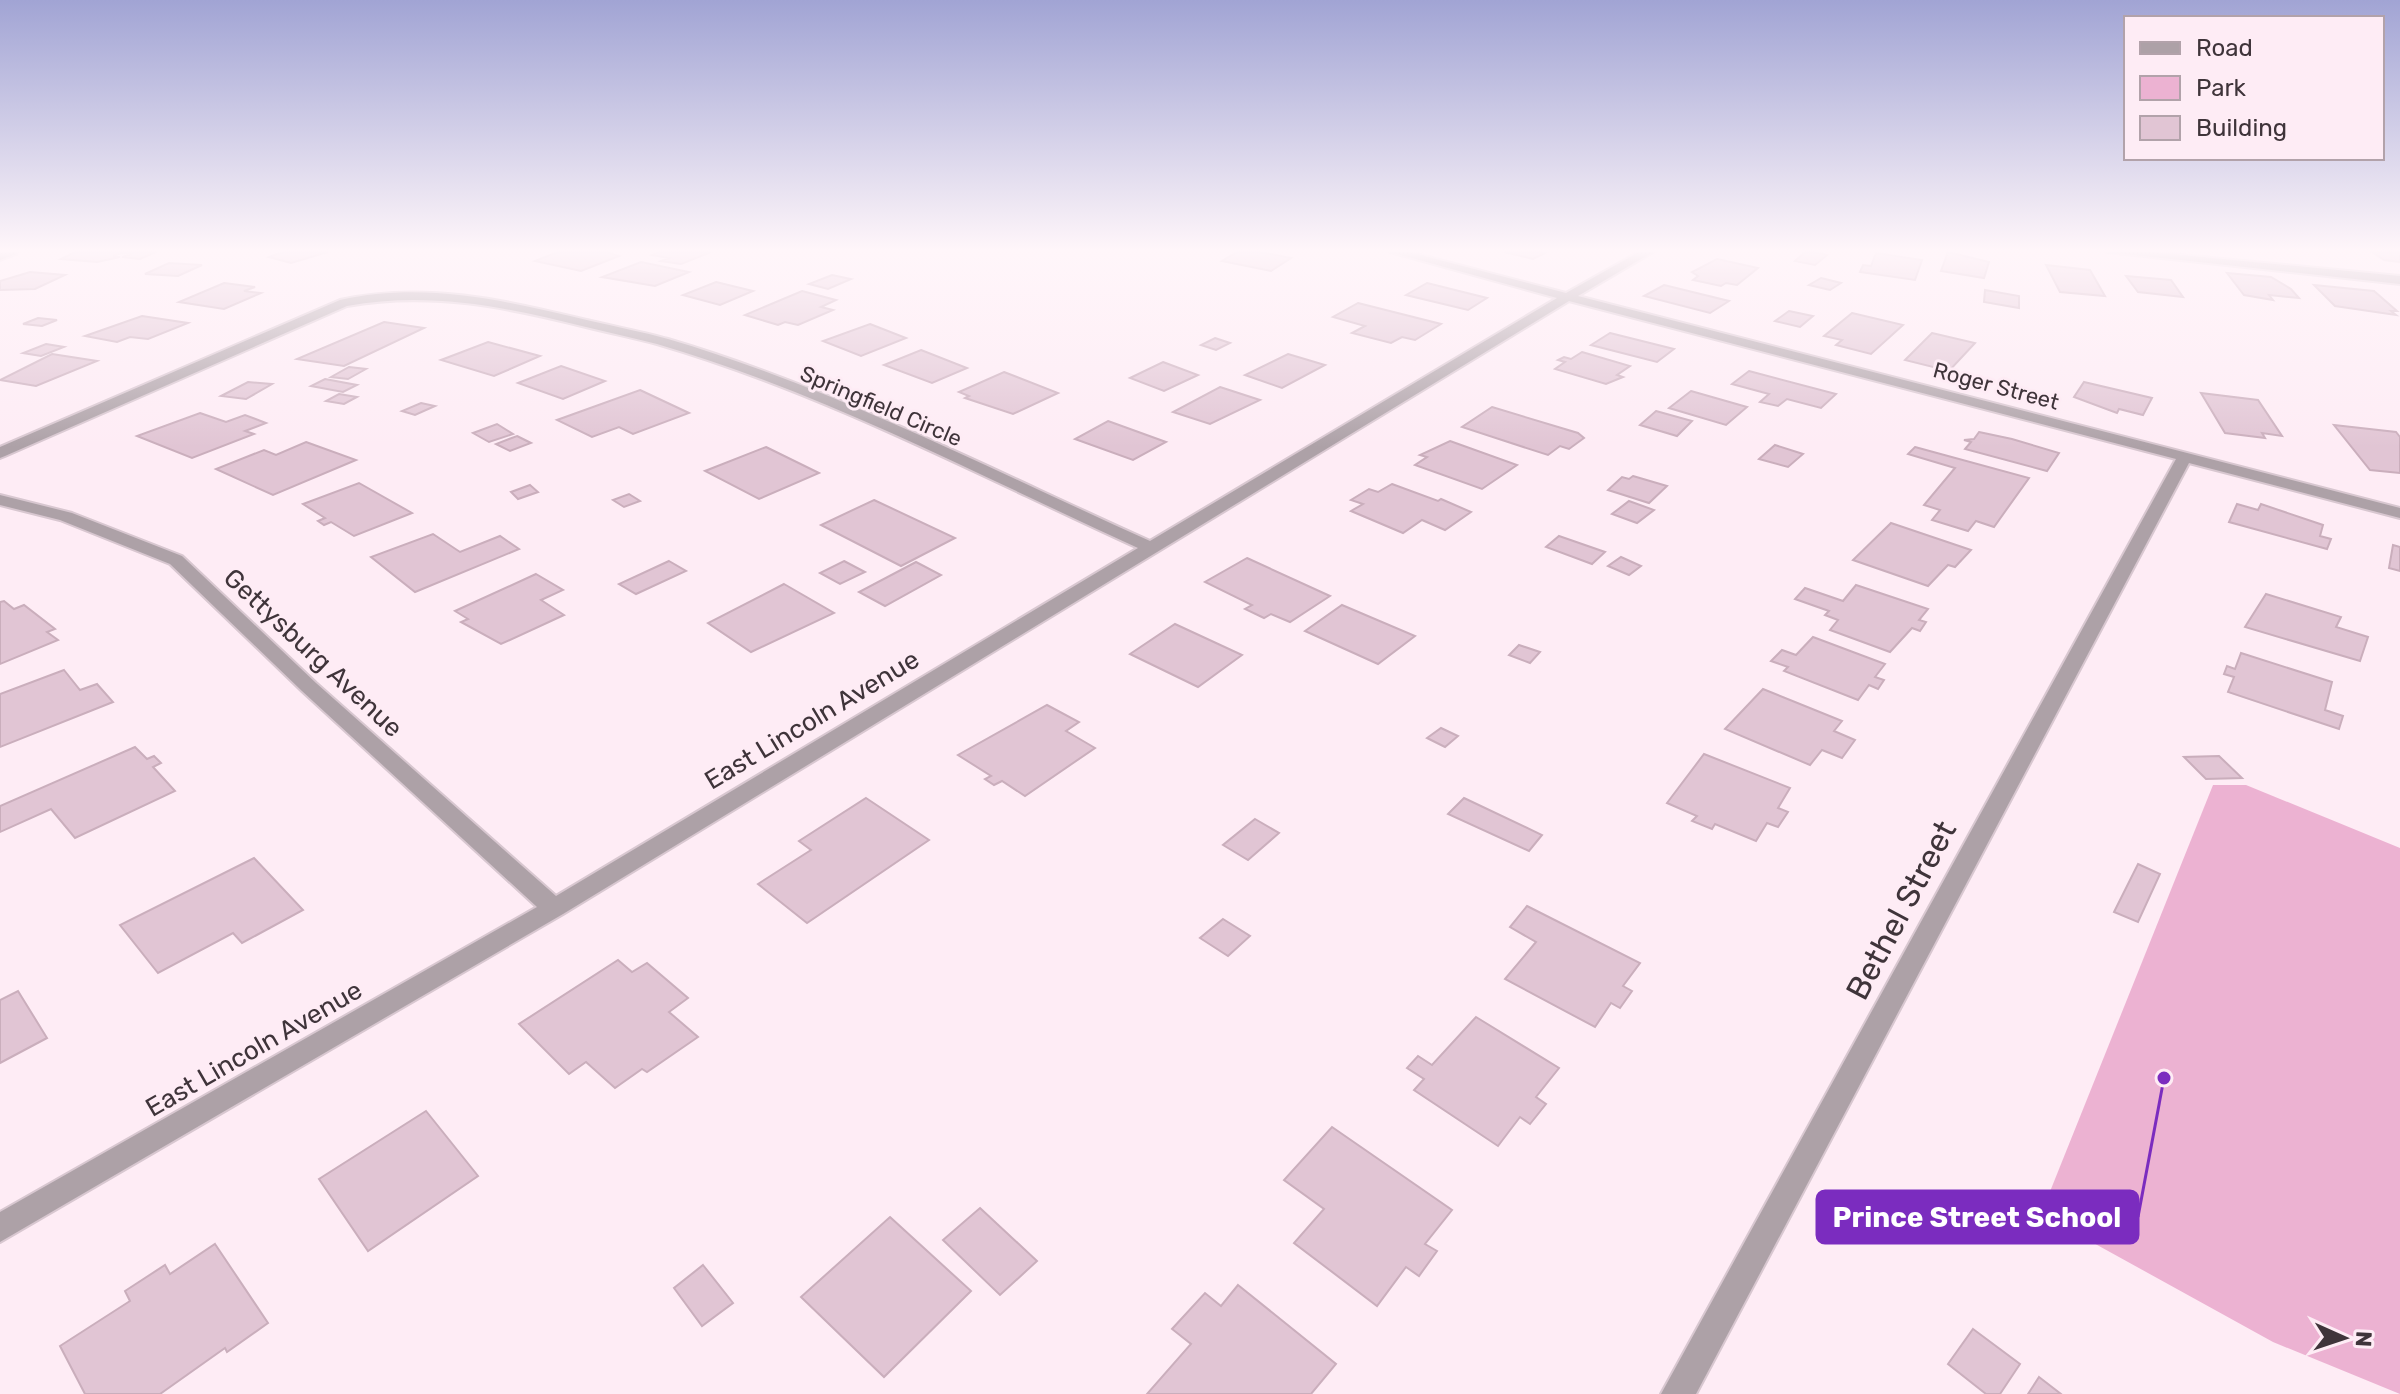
<svg xmlns="http://www.w3.org/2000/svg" width="2400" height="1394" font-family="Rubik,sans-serif">
<rect width="100%" height="100%" fill="#feecf5"/>
<!-- green -->
<path fill="#ecb2d2" d="M2213,785H2246L2400,848V1394L2273,1342L2041,1214Z"/>
<!-- building -->
<g fill="#e1c5d4" stroke="#caaebc" stroke-width="2">
<path d="M156,252L140,259L122,257L132,254L121,253L113,256L120,257L97,262L61,259L75,252Z"/>
<path d="M283,252H328L291,263L269,257Z"/>
<path d="M558,252H607L619,256L581,271L535,261Z"/>
<path d="M658,252H711L681,264L661,261L669,258L652,255Z"/>
<path d="M1237,252H1261L1291,258L1271,271L1222,261Z"/>
<path d="M1504,252H1542L1545,253L1533,259Z"/>
<path d="M1805,252H1814L1827,255L1815,265L1795,261Z"/>
<path d="M1948,252L1989,262L1984,278L1941,271Z"/>
<path d="M2372,252H2400V262L2384,260Z"/>
<path d="M1876,253L1922,260L1915,280L1860,272L1863,265L1871,266Z"/>
<path d="M1717,259L1758,268L1737,285L1726,283L1721,286L1693,280L1698,276L1692,272Z"/>
<path d="M641,262L689,272L655,286L602,277Z"/>
<path d="M169,263L202,265L178,276L145,274Z"/>
<path d="M2046,265L2090,270L2105,296L2060,292Z"/>
<path d="M30,272L65,275L35,289L0,290V281Z"/>
<path d="M2227,273L2271,277L2291,289L2299,298L2269,295L2273,300L2244,295Z"/>
<path d="M832,275L851,279L828,289L809,284Z"/>
<path d="M2126,276L2171,280L2183,297L2138,292Z"/>
<path d="M1821,278L1841,283L1830,290L1809,285Z"/>
<path d="M716,282L753,291L720,305L683,295Z"/>
<path d="M224,283L255,287L244,291L261,293L224,309L179,302Z"/>
<path d="M1427,283L1487,298L1468,310L1406,295Z"/>
<path d="M1664,285L1729,301L1710,313L1644,296Z"/>
<path d="M2314,285L2374,291L2397,311H2391L2396,315L2335,306Z"/>
<path d="M1985,290L2019,296V308L1984,302Z"/>
<path d="M802,291L836,300L821,307L833,310L798,325L785,322L778,325L745,315Z"/>
<path d="M1358,303L1441,324L1415,340L1402,337L1391,343L1352,333L1365,326L1333,317Z"/>
<path d="M1789,311L1813,316L1800,327L1775,321Z"/>
<path d="M1852,313L1903,325L1871,354L1836,345L1842,340L1824,336Z"/>
<path d="M142,316L188,323L148,339L130,337L117,342L85,336Z"/>
<path d="M38,318L57,320L42,326L23,324Z"/>
<path d="M384,322L424,328L344,366L297,359Z"/>
<path d="M870,324L906,338L861,356L823,341Z"/>
<path d="M1610,333L1674,349L1657,362L1591,345Z"/>
<path d="M1932,333L1975,343L1949,371L1905,360Z"/>
<path d="M1215,338L1230,343L1216,350L1201,345Z"/>
<path d="M488,342L540,356L494,376L441,360Z"/>
<path d="M46,344L64,347L41,356L23,353Z"/>
<path d="M921,350L967,368L932,383L884,365Z"/>
<path d="M1582,352L1630,366L1617,375L1623,377L1606,384L1555,369L1565,362L1558,360L1564,357L1571,359Z"/>
<path d="M52,354L97,361L36,386L0,380Z"/>
<path d="M1288,354L1325,365L1282,388L1245,375Z"/>
<path d="M1163,362L1198,375L1164,391L1130,378Z"/>
<path d="M561,366L605,381L563,399L518,383Z"/>
<path d="M349,367L366,369L348,379L331,377Z"/>
<path d="M1749,371L1836,394L1821,408L1787,399L1778,406L1760,402L1769,394L1732,384Z"/>
<path d="M1004,372L1058,393L1013,414L965,398L969,396L959,392Z"/>
<path d="M325,379L357,385L343,392L311,386Z"/>
<path d="M248,382L272,384L246,399L221,396Z"/>
<path d="M2084,382L2152,398L2143,415L2119,409L2117,413L2074,397Z"/>
<path d="M1220,387L1260,400L1210,424L1173,412Z"/>
<path d="M640,390L689,413L633,434L619,427L592,437L557,420Z"/>
<path d="M1691,391L1747,407L1726,425L1669,408Z"/>
<path d="M2201,393L2258,400L2282,436L2262,433L2265,438L2225,433Z"/>
<path d="M339,394L357,397L344,404L326,401Z"/>
<path d="M421,403L435,406L415,415L402,411Z"/>
<path d="M1492,407L1578,433L1584,438L1569,449L1560,446L1548,455L1462,427Z"/>
<path d="M1656,411L1692,421L1677,436L1640,425Z"/>
<path d="M200,413L226,422L245,415L266,423L245,431L254,434L192,458L137,436Z"/>
<path d="M1108,421L1166,442L1133,460L1075,439Z"/>
<path d="M497,424L513,434L489,442L473,433Z"/>
<path d="M2334,425L2396,432L2400,437V473L2370,470Z"/>
<path d="M1979,432L2012,439L2059,453L2047,471L1965,449L1971,442L1964,440L1974,439Z"/>
<path d="M517,436L531,443L510,451L496,444Z"/>
<path d="M1450,441L1517,465L1482,489L1415,465L1427,457L1420,455Z"/>
<path d="M306,442L356,460L273,495L216,469L264,450L276,455Z"/>
<path d="M1775,445L1803,454L1788,467L1759,459Z"/>
<path d="M766,447L819,473L759,499L705,471Z"/>
<path d="M1915,447L2029,478L1994,527L1976,521L1968,531L1932,520L1940,510L1924,505L1955,468L1908,454Z"/>
<path d="M1633,476L1667,486L1649,503L1608,490L1622,477L1629,479Z"/>
<path d="M359,483L412,513L354,536L331,522L324,525L318,521L325,518L303,504Z"/>
<path d="M1392,484L1438,501L1441,499L1471,512L1445,530L1422,520L1403,533L1351,511L1363,504L1351,500L1369,489L1378,492Z"/>
<path d="M530,485L538,492L518,499L511,492Z"/>
<path d="M629,494L640,501L624,507L613,500Z"/>
<path d="M874,500L955,538L901,566L821,525Z"/>
<path d="M1629,501L1654,510L1637,523L1612,514Z"/>
<path d="M2237,504L2258,510L2261,504L2323,525L2320,536L2331,539L2327,549L2229,522Z"/>
<path d="M1891,523L1971,550L1955,567L1948,565L1928,586L1853,560Z"/>
<path d="M433,534L460,552L500,536L519,549L415,592L371,557Z"/>
<path d="M1559,536L1605,552L1592,564L1546,547Z"/>
<path d="M2393,545L2400,547V571L2389,568Z"/>
<path d="M1621,557L1641,566L1629,575L1608,566Z"/>
<path d="M1247,558L1330,596L1290,622L1271,614L1264,618L1245,609L1252,605L1205,582Z"/>
<path d="M669,561L686,571L636,594L619,584Z"/>
<path d="M844,561L865,572L840,584L820,573Z"/>
<path d="M916,562L941,575L885,606L859,592Z"/>
<path d="M536,574L563,590L541,600L564,615L501,644L461,622L468,619L455,611Z"/>
<path d="M784,584L834,613L751,652L708,623Z"/>
<path d="M1856,585L1928,609L1919,620L1926,622L1920,631L1912,628L1890,652L1830,630L1838,620L1825,615L1829,611L1795,599L1805,588L1843,601Z"/>
<path d="M2266,594L2341,617L2336,627L2368,637L2360,661L2245,627Z"/>
<path d="M4,601L14,609L24,605L55,629L47,632L58,640L0,664V602Z"/>
<path d="M1342,605L1415,636L1378,664L1305,631Z"/>
<path d="M1175,624L1242,655L1198,687L1130,654Z"/>
<path d="M1813,637L1885,664L1875,677L1884,680L1878,689L1869,685L1858,700L1784,671L1788,667L1771,661L1782,650L1796,655Z"/>
<path d="M1519,645L1540,652L1530,663L1509,655Z"/>
<path d="M2241,653L2332,682L2325,710L2343,716L2339,729L2228,692L2234,677L2224,674L2227,666L2235,669Z"/>
<path d="M64,670L80,690L97,684L113,702L0,747V694Z"/>
<path d="M1763,689L1842,721L1834,731L1855,740L1842,758L1822,750L1810,765L1725,729Z"/>
<path d="M1047,705L1079,722L1066,731L1095,748L1025,796L1002,781L994,785L985,779L991,776L958,755Z"/>
<path d="M1441,728L1458,736L1445,747L1427,738Z"/>
<path d="M135,747L147,759L154,756L161,763L153,767L175,791L75,838L51,809L0,832V806Z"/>
<path d="M1704,754L1790,788L1778,808L1788,812L1778,827L1767,823L1756,841L1715,824L1712,829L1692,821L1697,816L1667,803Z"/>
<path d="M2219,756L2242,778L2206,779L2184,757Z"/>
<path d="M866,798L929,840L807,923L758,884L811,850L799,841Z"/>
<path d="M1464,798L1542,835L1529,851L1448,814Z"/>
<path d="M1255,819L1279,833L1248,860L1223,845Z"/>
<path d="M254,858L303,910L242,943L233,933L158,973L120,925Z"/>
<path d="M2138,864L2160,874L2138,922L2114,912Z"/>
<path d="M1527,906L1640,963L1623,986L1632,991L1620,1008L1611,1003L1595,1027L1505,979L1536,942L1510,927Z"/>
<path d="M1223,919L1250,936L1228,956L1200,938Z"/>
<path d="M618,960L632,972L647,963L688,998L669,1012L698,1037L647,1072L642,1069L615,1088L586,1062L569,1074L519,1024Z"/>
<path d="M18,991L47,1038L0,1063V1000Z"/>
<path d="M1476,1017L1559,1068L1536,1097L1546,1104L1530,1124L1520,1117L1498,1146L1414,1090L1424,1079L1407,1068L1418,1056L1432,1065Z"/>
<path d="M426,1111L478,1176L368,1251L319,1179Z"/>
<path d="M1332,1127L1452,1210L1425,1244L1437,1251L1419,1276L1406,1267L1377,1306L1294,1243L1324,1209L1284,1180Z"/>
<path d="M980,1208L1037,1261L1000,1295L943,1240Z"/>
<path d="M890,1217L971,1291L884,1377L801,1297Z"/>
<path d="M215,1244L268,1323L227,1352L225,1348L160,1394H85L60,1346L130,1301L125,1291L165,1265L170,1274Z"/>
<path d="M703,1265L733,1303L702,1326L674,1288Z"/>
<path d="M1238,1285L1336,1364L1311,1394H1147L1191,1344L1172,1329L1205,1293L1221,1306Z"/>
<path d="M1973,1329L2020,1364L2000,1394H1986L1948,1364Z"/>
<path d="M2039,1377L2061,1394H2028Z"/>
</g>
<g fill="none" stroke-linecap="round" stroke-linejoin="round">
<!-- minor casing -->
<g stroke="#d8c7d0" stroke-width="4">
<g id="minor">
<path d="M17,252L16,254L0,260V253Z"/>
<path d="M1390,252H1409L1566,293L1639,252H1653L1578,296L2400,508V518L2189,463L1696,1394H1661L2176,459L1569,301L563,914L0,1242V1212L537,907L302,691L170,564L60,520L0,505V495L72,513L182,556L316,683L556,896L1138,548C982,477 822,392 657,344C634,338 610,333 586,327C506,307 430,291 347,306L5,456L0,458V447L340,300C426,281 507,301 591,321C617,327 643,332 668,339C834,388 992,470 1150,541L1557,298Z"/>
<path d="M2107,252H2150L2400,276V284Z"/>
</g>
</g>
<!-- minor -->
<use href="#minor" fill="#ada1a7" fill-rule="evenodd"/>
</g>
<!-- sky -->
<linearGradient id="sky" x2="0" y2="1"><stop stop-color="#a1a4d4"/><stop offset="0.56" stop-color="#fff6fa"/><stop offset="1" stop-color="#fff6fa" stop-opacity="0"/></linearGradient>
<rect width="2400" height="447" fill="url(#sky)"/>
<g text-anchor="middle" dominant-baseline="central" stroke-width="6" stroke-linejoin="round" paint-order="stroke">
<!-- far-street labels -->
<g font-size="22" fill="#3f343a" stroke="#feecf5">
<text transform="translate(1996 386) rotate(15)">Roger Street</text>
<text transform="translate(881 406) rotate(23)">Springfield Circle</text>
</g>
<!-- street labels -->
<g font-size="26" fill="#3f343a" stroke="#feecf5">
<text transform="translate(313 653) rotate(43)">Gettysburg Avenue</text>
<text transform="translate(812 720) rotate(-31)">East Lincoln Avenue</text>
<text transform="translate(254 1049) rotate(-30)">East Lincoln Avenue</text>
</g>
<!-- near-street labels -->
<g font-size="32" fill="#3f343a" stroke="#feecf5">
<text transform="translate(1901 910) rotate(-62)">Bethel Street</text>
</g>
</g>
<!-- callouts -->
<path fill="none" stroke="#7b2cbf" stroke-width="3" d="M2164 1078L2138 1217"/>
<circle fill="#7b2cbf" stroke="#feecf5" stroke-width="3" cx="2164" cy="1078" r="8"/>
<rect fill="#7b2cbf" stroke="#7b2cbf" stroke-width="3" x="1817" y="1191" width="321" height="52" rx="8"/>
<g font-size="28" text-anchor="middle" font-weight="bold" fill="#fff">
<text x="1977" y="1227">Prince Street School</text>
</g>
<!-- legend -->
<rect x="2124" y="16" width="260" height="144" fill="#feecf5" stroke="#b2a2aa" stroke-width="2"/>
<rect x="2140" y="42" width="40" height="12" fill="#ada1a7" stroke="#b2a2aa" stroke-width="2"/>
<text x="2196" y="56" font-size="24" fill="#3f343a">Road</text>
<rect x="2140" y="76" width="40" height="24" fill="#ecb2d2" stroke="#b2a2aa" stroke-width="2"/>
<text x="2196" y="96" font-size="24" fill="#3f343a">Park</text>
<rect x="2140" y="116" width="40" height="24" fill="#e1c5d4" stroke="#b2a2aa" stroke-width="2"/>
<text x="2196" y="136" font-size="24" fill="#3f343a">Building</text>
<!-- north arrow -->
<g transform="translate(2344 1338) rotate(93)" stroke="#feecf5" stroke-width="6" paint-order="stroke">
<path d="M0-6L14 30L0 20L-14 30Z" fill="#3f343a"/>
<text y="-12" font-size="22" font-weight="bold" text-anchor="middle" fill="#3f343a">N</text>
</g>
</svg>
